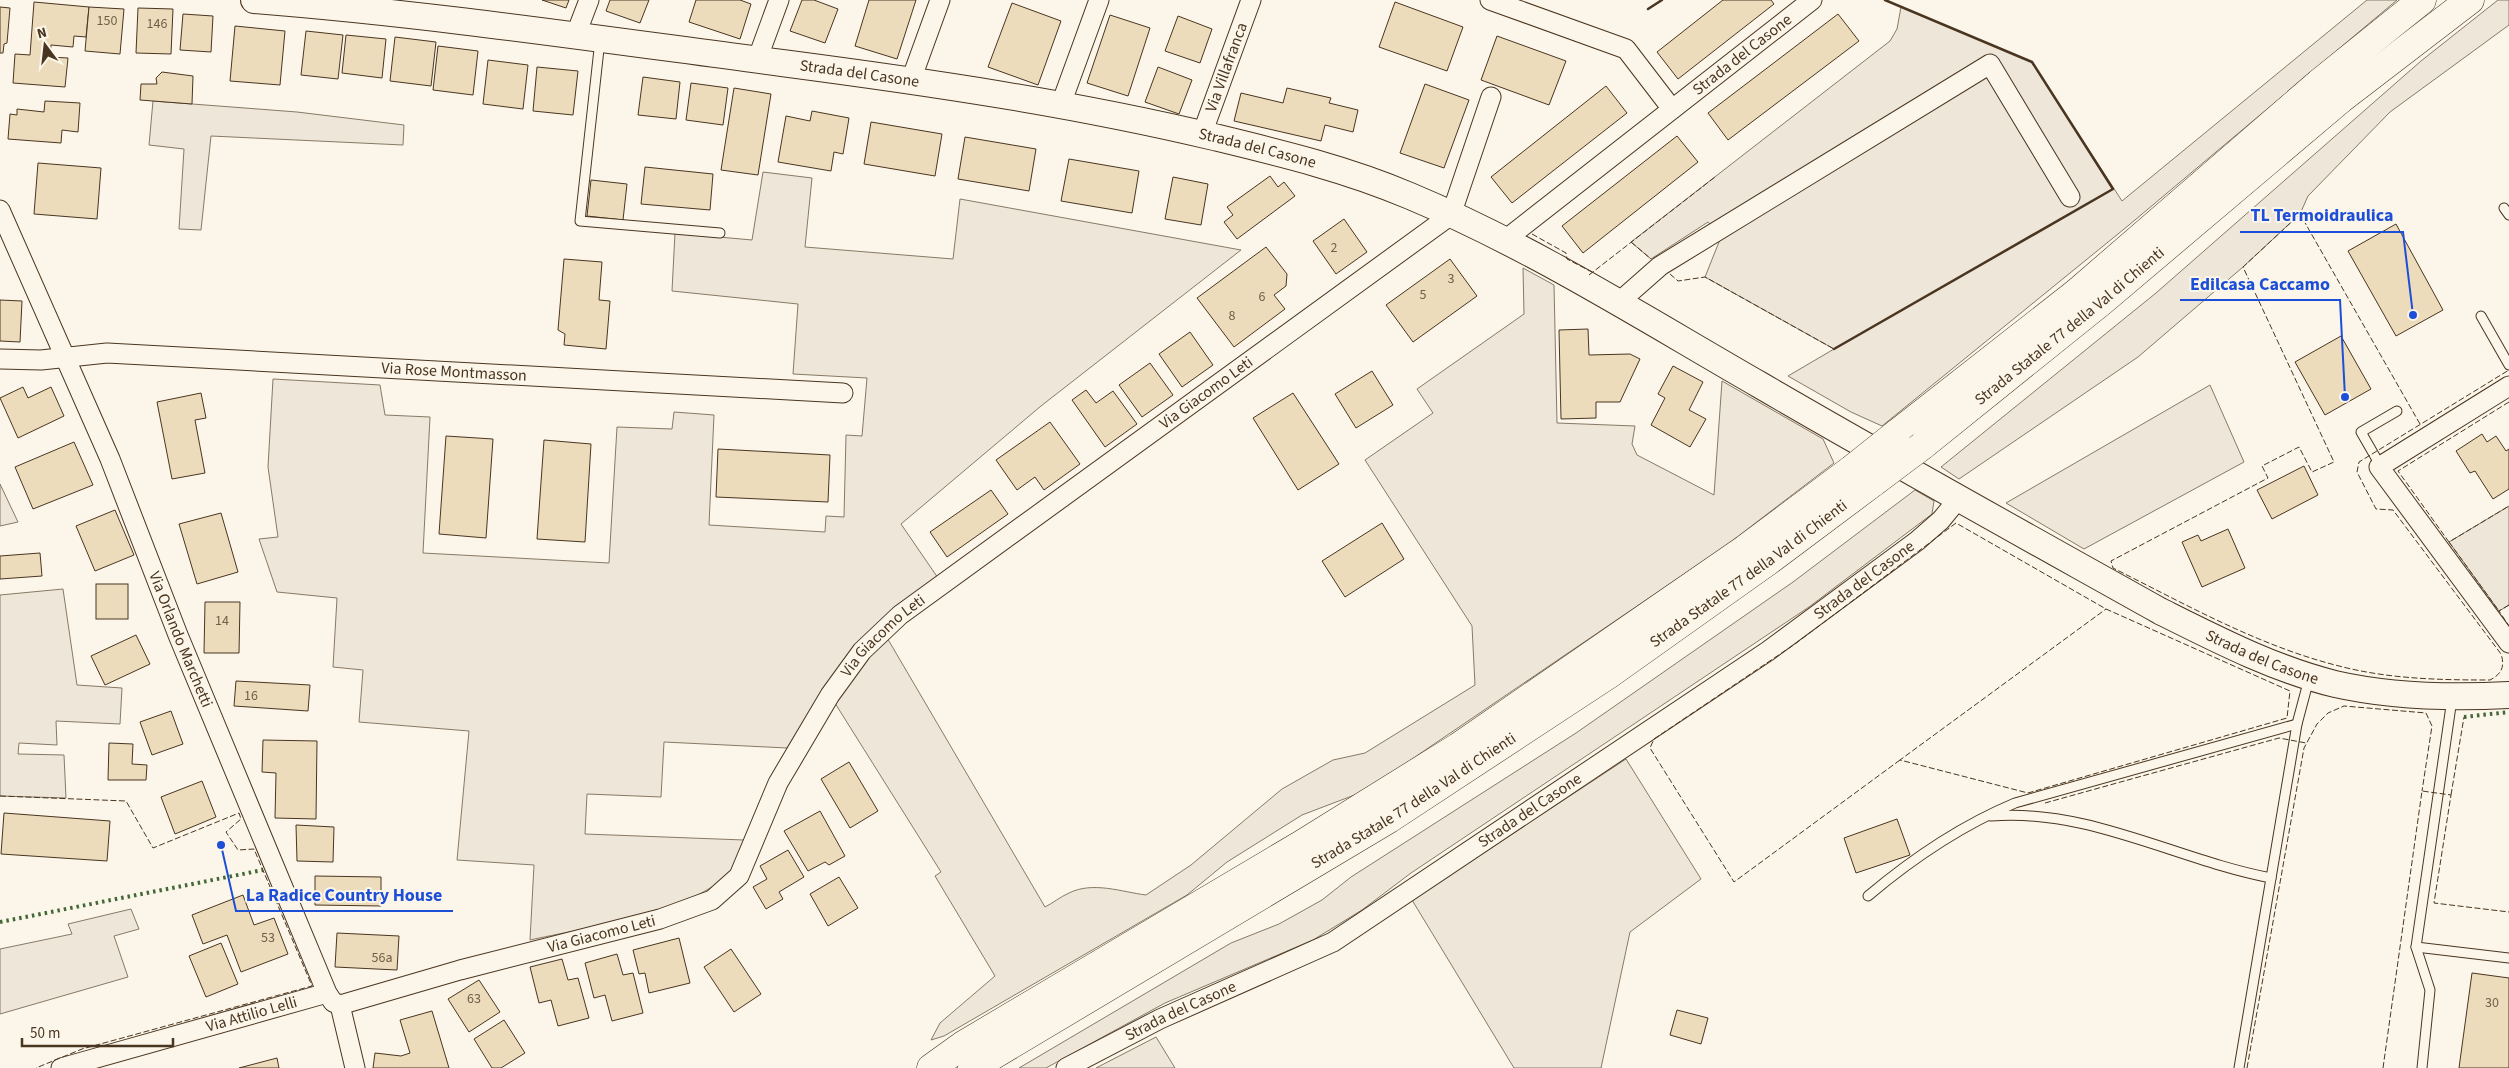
<svg xmlns="http://www.w3.org/2000/svg" width="2509" height="1068" font-family="'Source Sans 3',sans-serif">
<rect width="100%" height="100%" fill="#fbf6e9"/>
<!-- green -->
<g fill="#ede6d9" stroke="#887966">
<path d="M2367,0H2397L2129,225L1882,426L1851,412L1788,376L1834,349L1705,277L1721,237L1708,222L1651,259L1631,242L1890,41L1897,29L1901,7L2032,62L2122,201Z"/>
<path d="M2498,0H2509V25L2390,112L2308,196L2300,214L2243,267L2138,357L1959,479L1941,467L2156,293L2421,61Z"/>
<path d="M153,101L297,112L404,125L403,145L211,136L201,230L179,229L184,149L149,145Z"/>
<path d="M763,172L812,178L805,247L953,259L960,199L1241,250L1041,406L901,524L938,578L821,693L787,748L664,742L661,797L587,794L585,834L744,840C740,849 738,861 732,869C704,910 579,929 530,940L534,865L457,860L469,731L359,722L363,670L333,667L337,598L277,592L259,539L278,537L268,467L273,379L380,385L385,415L430,417L423,553L609,563L617,427L672,429L674,412L714,415L709,525L825,532L826,516L844,517L846,435L862,436L867,378L793,374L798,304L672,291L675,233L752,240Z"/>
<path d="M1523,268L1554,285L1557,423L1635,426L1632,444L1637,455L1714,495L1722,381L1823,439L1834,463L1724,547L1365,791L1302,815L1227,862L1187,895L944,1036L931,1040L940,1023L995,976L935,876L941,872L833,700L886,636L1045,907C1053,903 1060,897 1069,893C1093,881 1122,892 1146,895L1191,865L1282,789L1333,760L1365,753L1475,685L1472,626L1365,460L1433,413L1417,389L1524,314Z"/>
<path d="M2210,385L2244,462L2084,549L2006,503Z"/>
<path d="M0,484L18,522L0,526Z"/>
<path d="M1915,490L1934,501L1932,514L1809,607L1411,873L1362,910L1313,940L1165,1003L1046,1068H1019L1231,943L1279,924L1322,900L1351,877L1576,733L1793,582Z"/>
<path d="M2509,506V605L2499,611L2449,542Z"/>
<path d="M63,589L77,685L122,688L120,724L56,721L57,745L19,743L18,754L64,755L66,798L0,796V595Z"/>
<path d="M1626,759L1701,879L1630,932L1601,1068H1514L1412,900Z"/>
<path d="M131,909L139,929L114,936L128,977L0,1014V949L72,934L68,924Z"/>
<path d="M1156,1037L1175,1068H1096Z"/>
</g>
<!-- building -->
<g fill="#ecdcbc" stroke="#4a3520">
<path d="M542,0H569L566,8Z"/>
<path d="M610,0H649L640,23L606,11Z"/>
<path d="M696,0H740L751,4L740,39L689,22Z"/>
<path d="M802,0H814L838,9L825,43L790,31Z"/>
<path d="M869,0H916L897,59L855,46Z"/>
<path d="M1723,0H1771L1774,4L1678,79L1657,52Z"/>
<path d="M34,2L89,7L86,37L74,36L73,47L51,45L50,57L68,58L65,87L13,83L15,54L30,55Z"/>
<path d="M1395,2L1463,27L1447,71L1379,47Z"/>
<path d="M1012,3L1061,21L1038,85L988,67Z"/>
<path d="M0,7L10,8L7,43L4,44L3,53H0Z"/>
<path d="M89,7L124,9L120,54L85,51Z"/>
<path d="M138,8L173,9L171,54L136,53Z"/>
<path d="M183,14L213,16L211,52L180,50Z"/>
<path d="M1838,14L1859,41L1728,140L1708,113Z"/>
<path d="M1110,15L1150,28L1128,96L1087,83Z"/>
<path d="M1178,16L1212,29L1200,63L1165,51Z"/>
<path d="M235,26L285,31L280,85L230,81Z"/>
<path d="M306,31L343,35L338,79L301,75Z"/>
<path d="M346,35L386,39L382,78L342,73Z"/>
<path d="M1497,36L1566,61L1549,105L1481,80Z"/>
<path d="M395,37L436,42L431,86L390,81Z"/>
<path d="M438,46L478,51L473,95L433,90Z"/>
<path d="M488,60L528,65L523,109L483,104Z"/>
<path d="M537,67L578,71L573,115L533,111Z"/>
<path d="M1158,67L1192,80L1179,114L1145,102Z"/>
<path d="M162,72L193,76L192,104L140,100L141,84H157L156,78Z"/>
<path d="M643,77L680,82L676,119L638,115Z"/>
<path d="M691,83L728,88L723,125L686,120Z"/>
<path d="M1425,84L1469,100L1444,168L1400,153Z"/>
<path d="M1606,86L1627,113L1512,203L1491,177Z"/>
<path d="M734,88L771,94L758,175L721,170Z"/>
<path d="M1287,88L1331,98L1329,103L1358,110L1353,132L1325,125L1321,141L1234,121L1241,93L1283,103Z"/>
<path d="M45,101L80,103L78,132L62,130L61,143L8,139L10,114L17,115V109L44,112Z"/>
<path d="M812,111L849,118L843,154L834,152L831,171L778,162L786,116L810,121Z"/>
<path d="M871,122L942,134L935,176L864,164Z"/>
<path d="M1677,136L1698,162L1583,253L1562,226Z"/>
<path d="M965,137L1036,149L1029,191L958,179Z"/>
<path d="M1069,159L1139,171L1132,213L1061,201Z"/>
<path d="M38,163L101,168L97,219L34,214Z"/>
<path d="M645,167L713,174L710,210L641,204Z"/>
<path d="M1270,176L1278,187L1284,182L1295,196L1237,239L1224,222L1233,215L1227,207Z"/>
<path d="M1173,177L1208,184L1201,225L1165,219Z"/>
<path d="M591,180L627,184L623,220L587,216Z"/>
<path d="M1344,219L1367,252L1336,274L1313,241Z"/>
<path d="M2396,224L2443,310L2396,336L2348,251Z"/>
<path d="M1266,247L1287,274L1286,286L1274,295L1285,309L1234,347L1197,298Z"/>
<path d="M564,259L602,262L599,300L610,301L606,349L564,345L565,334L558,330Z"/>
<path d="M1450,259L1477,296L1413,342L1386,305Z"/>
<path d="M0,300L22,301L20,342L0,341Z"/>
<path d="M1588,329L1589,355L1630,354L1640,359L1620,402H1596V418L1561,419L1559,330Z"/>
<path d="M1190,332L1213,365L1182,387L1159,354Z"/>
<path d="M2341,336L2371,389L2325,415L2295,362Z"/>
<path d="M1150,363L1173,395L1142,417L1119,385Z"/>
<path d="M1673,366L1703,382L1689,410L1706,419L1690,447L1651,425L1665,398L1658,394Z"/>
<path d="M1372,371L1393,405L1356,428L1335,394Z"/>
<path d="M23,387L28,398L51,387L64,416L18,438L0,398Z"/>
<path d="M1086,390L1096,403L1113,391L1137,424L1105,447L1072,400Z"/>
<path d="M201,393L206,418L195,420L205,473L172,479L157,402Z"/>
<path d="M1293,393L1339,464L1298,490L1253,418Z"/>
<path d="M1050,422L1080,464L1044,490L1035,477L1017,490L996,460Z"/>
<path d="M2482,434L2487,442L2496,436L2506,451L2509,449V489L2493,499L2475,471L2470,473L2456,451Z"/>
<path d="M446,436L493,439L486,538L439,534Z"/>
<path d="M544,440L591,444L585,542L537,539Z"/>
<path d="M74,442L93,485L33,509L15,467Z"/>
<path d="M718,449L830,455L828,502L716,497Z"/>
<path d="M2304,466L2318,495L2272,519L2257,490Z"/>
<path d="M991,490L1008,514L947,557L930,532Z"/>
<path d="M115,510L134,555L95,571L76,526Z"/>
<path d="M221,513L238,572L197,584L179,524Z"/>
<path d="M1382,523L1404,559L1345,597L1322,561Z"/>
<path d="M2228,529L2245,568L2202,587L2182,542L2198,535L2201,541Z"/>
<path d="M40,553L42,576L0,579V556Z"/>
<rect x="96" y="584" width="32" height="35"/>
<path d="M205,602H240L239,653H204Z"/>
<path d="M136,635L150,664L105,685L91,656Z"/>
<path d="M236,681L310,685L308,711L234,706Z"/>
<path d="M171,711L183,744L152,755L140,722Z"/>
<path d="M263,740L317,741L316,819L275,818L276,773L262,772Z"/>
<path d="M109,743L133,744L132,764L147,765L146,780H108Z"/>
<path d="M849,762L878,811L850,828L821,779Z"/>
<path d="M202,781L216,817L175,834L161,797Z"/>
<path d="M820,811L845,856L829,865L825,862L808,871L784,831Z"/>
<path d="M4,813L110,821L107,861L1,854Z"/>
<path d="M1897,819L1910,855L1856,873L1844,838Z"/>
<path d="M296,825L334,827L333,862L297,861Z"/>
<path d="M788,850L804,877L779,892L783,899L766,909L753,887L767,879L760,866Z"/>
<path d="M315,876L381,877V906L315,905Z"/>
<path d="M839,877L858,908L828,926L810,894Z"/>
<path d="M243,895L254,925L274,918L288,954L241,972L227,935L203,944L192,915Z"/>
<path d="M337,933L399,936L397,970L335,967Z"/>
<path d="M679,938L690,983L649,993L645,973L639,974L633,950Z"/>
<path d="M221,943L238,984L206,997L189,956Z"/>
<path d="M731,949L761,994L734,1012L704,967Z"/>
<path d="M617,954L623,975L633,973L643,1013L612,1021L605,995L594,998L585,963Z"/>
<path d="M562,959L568,980L578,978L589,1018L558,1026L551,1000L539,1003L530,967Z"/>
<path d="M2472,973L2509,978V1068H2459Z"/>
<path d="M479,980L500,1012L469,1032L448,999Z"/>
<path d="M1677,1010L1708,1018L1701,1044L1670,1035Z"/>
<path d="M432,1011L449,1068H373L375,1053L401,1056L410,1053L400,1020Z"/>
<path d="M504,1020L525,1053L501,1068H492L474,1039Z"/>
<path d="M277,1058L279,1068H239Z"/>
</g>
<g fill="none" stroke-linecap="round" stroke-linejoin="round">
<!-- lane casing -->
<g stroke="#4a3520" stroke-width="11">
<g id="lane">
<path d="M600,40L580,221L720,233"/>
<path d="M2504,208L2509,215"/>
<path d="M2481,316L2509,365"/>
<path d="M2380,465L2361,432L2397,411"/>
<path d="M1991,816C2089,808 2177,860 2271,878"/>
<path d="M1868,896C1913,858 1960,826 2015,803L2297,724"/>
<path d="M2416,947L2509,958"/>
<path d="M2239,1068L2297,724L2309,679"/>
<path d="M2422,1068L2430,990L2416,947L2452,699"/>
</g>
</g>
<!-- street casing -->
<g stroke="#4a3520" stroke-width="21">
<g id="street">
<path d="M1490,0L1626,49L1672,109"/>
<path d="M576,34L589,0"/>
<path d="M757,60L779,0"/>
<path d="M911,80L940,0"/>
<path d="M1061,104L1099,0"/>
<path id="s1" d="M1202,134L1251,0"/>
<path id="s2" d="M0,210L110,459L178,635L327,993L333,1002L340,1005L355,1068"/>
<path id="s3" d="M1505,240L1812,0"/>
<path d="M1618,303L1660,266L1990,64L2070,197"/>
<path id="s4" d="M0,359L41,360L107,353L843,393"/>
<path d="M2509,386L2379,467L2509,643"/>
<path id="s5" d="M340,1005L460,970L660,919L712,900L739,876L778,783L830,695L862,651L900,615L1451,215L1491,97"/>
<path id="s6" d="M61,1068L327,993"/>
<path id="s7" d="M1066,1068L1160,1019L1333,942L1768,651L1917,541L1941,520L1959,498"/>
</g>
</g>
<!-- secondary casing -->
<g stroke="#4a3520" stroke-width="28">
<g id="secondary">
<path id="s8" d="M254,0C431,14 606,40 782,63C927,82 1071,103 1214,137C1280,153 1347,169 1410,196C1532,247 1645,319 1760,385C1892,462 2026,536 2160,611C2216,639 2274,669 2335,684C2392,697 2451,698 2509,695"/>
</g>
</g>
<!-- highway casing -->
<g stroke="#4a3520" stroke-width="29">
<g id="highway">
<path d="M1896,434L2076,293L2319,83L2422,0"/>
<path id="s9" d="M1922,446L2101,302L2341,99L2470,0"/>
<path d="M931,1068L963,1045L1302,844L1458,747L1745,549L1852,469"/>
<path id="s10" d="M972,1068L1389,819L1608,675L1767,562L1874,482"/>
</g>
</g>
<!-- lane -->
<use href="#lane" stroke="#fbf6e9" stroke-width="9"/>
<!-- street -->
<use href="#street" stroke="#fbf6e9" stroke-width="19"/>
<!-- secondary -->
<use href="#secondary" stroke="#fbf6e9" stroke-width="26"/>
<!-- highway -->
<use href="#highway" stroke="#fbf6e9" stroke-width="28"/>
<!-- highway-bridge casing -->
<g stroke="#4a3520" stroke-width="29" stroke-linecap="butt">
<g id="highway-bridge">
<path d="M1852,469L1896,434"/>
<path d="M1874,482L1922,446"/>
</g>
</g>
<!-- highway-bridge -->
<use href="#highway-bridge" stroke="#fbf6e9" stroke-width="28"/>
<!-- hedge -->
<g stroke="#436837" stroke-width="4" stroke-dasharray="2.5 4" stroke-linecap="butt">
<path d="M2464,717L2509,712"/>
<path d="M0,922L263,870"/>
</g>
<!-- fence -->
<g stroke="#4a3520" stroke-width="1" stroke-dasharray="6 2.5" stroke-linecap="butt">
<path d="M1532,234L1566,253L1567,259L1592,272"/>
<path d="M1631,242L1651,259"/>
<path d="M1670,274L1678,281L1705,277L1834,349"/>
<path d="M1589,275L1715,177"/>
<path d="M2509,402L2398,471L2449,542L2509,506"/>
<path d="M2420,424L2300,214L2243,267L2334,462L2312,472L2299,447L2262,466L2268,478L2111,561L2113,568C2187,605 2259,646 2339,666C2389,679 2439,680 2490,680C2502,674 2505,666 2501,654L2393,510L2376,509L2357,472L2359,462L2509,370"/>
<path d="M2449,542L2499,611"/>
<path d="M2509,605L2499,611L2509,626"/>
<path d="M1900,760L1734,882L1650,748L1654,739L1795,644L1956,523L2106,609L2290,691L2287,718L2028,793L1900,760L2106,609"/>
<path d="M2451,795L2464,717"/>
<path d="M0,796L126,801L153,848L239,813L241,819L226,832L238,850L254,849L312,986L82,1049L36,1068"/>
<path d="M2045,803L2279,738L2306,743"/>
<path d="M2247,1068L2304,748L2317,724L2328,713L2344,706L2426,713L2432,726L2422,791"/>
<path d="M2383,1068L2422,791L2451,795L2434,903L2509,912"/>
</g>
<!-- wall -->
<g stroke="#4a3520" stroke-width="2.5">
<path d="M1648,9L1662,0"/>
<path d="M1834,349L2113,189L2032,62L1885,0"/>
</g>
</g>
<g text-anchor="middle" dominant-baseline="central" stroke-width="4" stroke-linejoin="round" paint-order="stroke">
<!-- number labels -->
<g font-size="14" fill="#725f47">
<text x="107" y="21">150</text>
<text x="157" y="24">146</text>
<text x="1334" y="248">2</text>
<text x="1451" y="279">3</text>
<text x="1423" y="295">5</text>
<text x="1262" y="297">6</text>
<text x="1232" y="316">8</text>
<text x="222" y="621">14</text>
<text x="251" y="696">16</text>
<text x="268" y="938">53</text>
<text x="382" y="958">56a</text>
<text x="474" y="999">63</text>
<text x="2492" y="1003">30</text>
</g>
<!-- street labels -->
<g font-size="16" fill="#4a3520" stroke="#fbf6e9">
<text stroke="none"><textPath href="#s3" startOffset="301">Strada del Casone</textPath></text>
<text stroke="none"><textPath href="#s1" startOffset="71">Via Villafranca</textPath></text>
<text stroke="none"><textPath href="#s8" startOffset="610">Strada del Casone</textPath></text>
<text stroke="none"><textPath href="#s8" startOffset="1015">Strada del Casone</textPath></text>
<text stroke="none"><textPath href="#s9" startOffset="190">Strada Statale 77 della Val di Chienti</textPath></text>
<text stroke="none"><textPath href="#s4" startOffset="455">Via Rose Montmasson</textPath></text>
<text stroke="none"><textPath href="#s5" startOffset="1111">Via Giacomo Leti</textPath></text>
<text stroke="none"><textPath href="#s10" startOffset="921">Strada Statale 77 della Val di Chienti</textPath></text>
<text stroke="none"><textPath href="#s7" startOffset="938">Strada del Casone</textPath></text>
<text stroke="none"><textPath href="#s5" startOffset="706">Via Giacomo Leti</textPath></text>
<text stroke="none"><textPath href="#s2" startOffset="466">Via Orlando Marchetti</textPath></text>
<text stroke="none"><textPath href="#s8" startOffset="2145">Strada del Casone</textPath></text>
<text stroke="none"><textPath href="#s10" startOffset="516">Strada Statale 77 della Val di Chienti</textPath></text>
<text stroke="none"><textPath href="#s7" startOffset="532">Strada del Casone</textPath></text>
<text stroke="none"><textPath href="#s5" startOffset="271">Via Giacomo Leti</textPath></text>
<text stroke="none"><textPath href="#s7" startOffset="128">Strada del Casone</textPath></text>
<text stroke="none"><textPath href="#s6" startOffset="198">Via Attilio Lelli</textPath></text>
</g>
</g>
<!-- callouts -->
<path fill="none" stroke="#1d4ed8" stroke-width="2" d="M2413 315L2403 232H2240M2345 397L2340 300H2180M221 845L236 911H453"/>
<g fill="#1d4ed8" stroke="#fbf6e9" stroke-width="2">
<circle cx="2413" cy="315" r="5"/>
<circle cx="2345" cy="397" r="5"/>
<circle cx="221" cy="845" r="5"/>
</g>
<g font-size="18" text-anchor="middle" font-weight="bold" fill="#1d4ed8" stroke="#fbf6e9" stroke-width="4" stroke-linejoin="round" paint-order="stroke">
<text x="2322" y="221">TL Termoidraulica</text>
<text x="2260" y="290">Edilcasa Caccamo</text>
<text x="344" y="901">La Radice Country House</text>
</g>
<!-- north arrow -->
<g transform="translate(45 45) rotate(345)" stroke="#fbf6e9" stroke-width="4" paint-order="stroke">
<path d="M0-4L9 19L0 12L-9 19Z" fill="#4a3520"/>
<text y="-8" font-size="14" font-weight="bold" text-anchor="middle" fill="#4a3520">N</text>
</g>
<!-- scale -->
<path d="M22 1038v8h151v-8" fill="none" stroke="#4a3520" stroke-width="2.5"/>
<text x="30" y="1038" font-size="15" fill="#4a3520" stroke="#fbf6e9" stroke-width="4" paint-order="stroke">50 m</text>
</svg>
